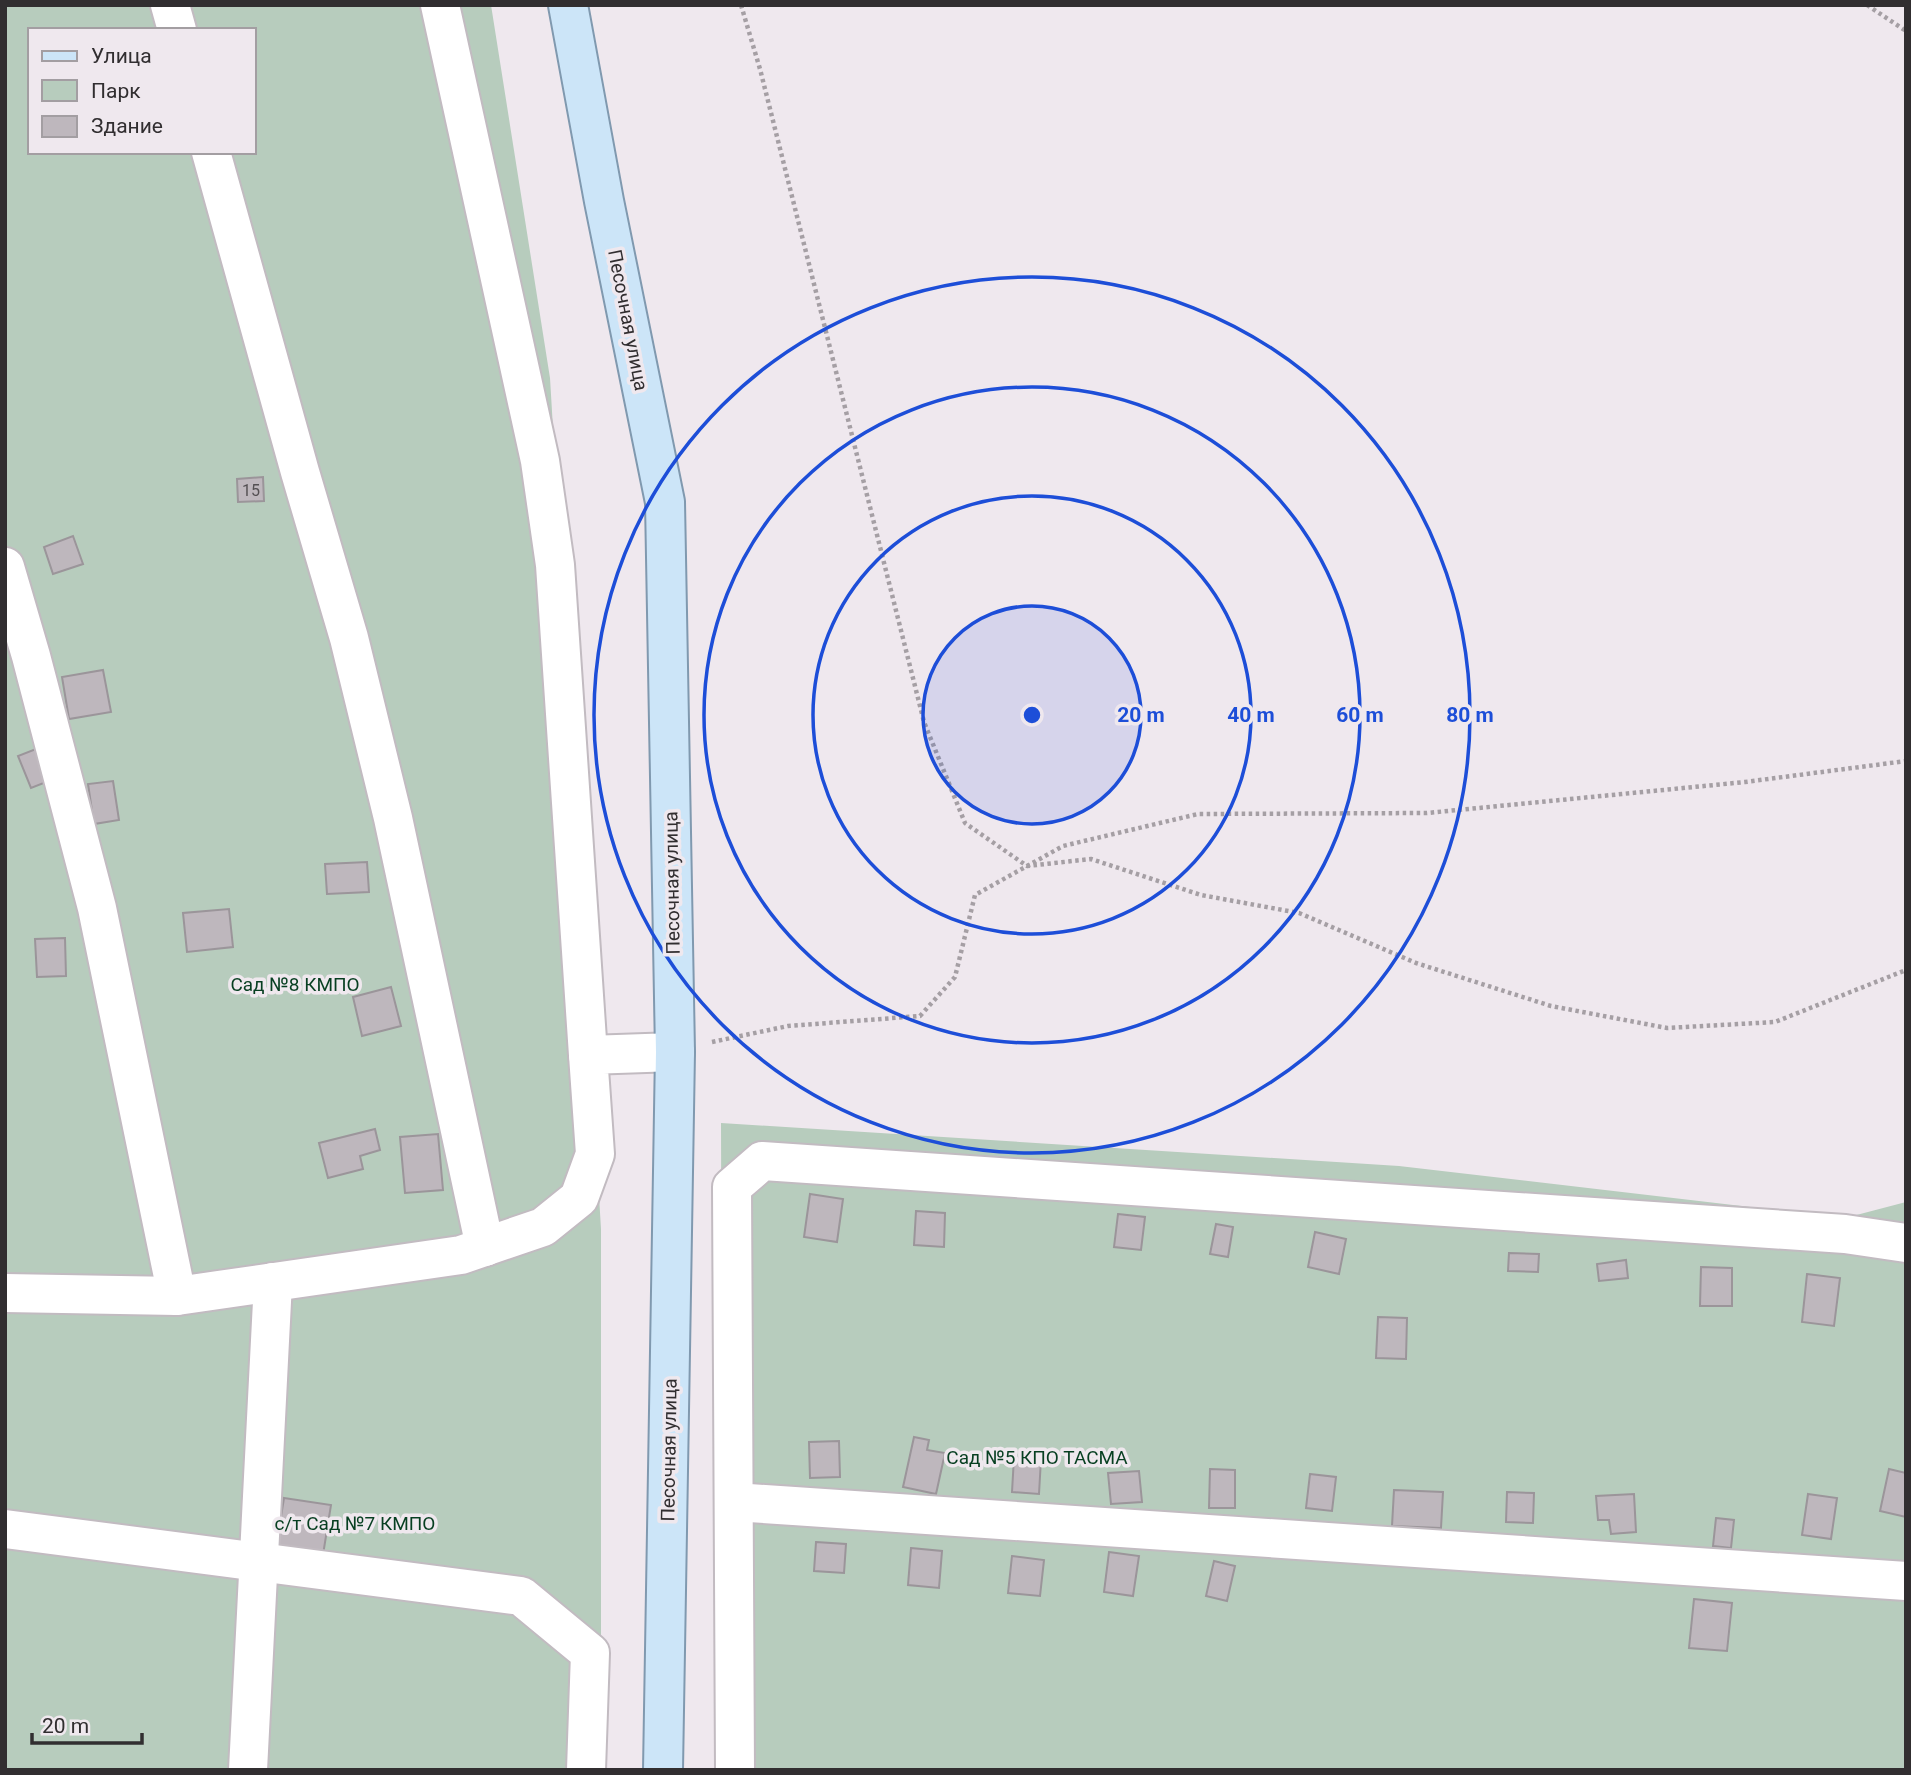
<svg xmlns="http://www.w3.org/2000/svg" width="1911" height="1775" font-family="Roboto,sans-serif">
<rect width="100%" height="100%" fill="#efe8ee"/>
<!-- green -->
<g fill="#b7ccbd" fill-rule="evenodd">
<path d="M5,5H491L550,378L601,1229V1770H5ZM30,30H254V152H30Z"/>
<path d="M721,1123L1399,1166L1845,1218L1906,1202V1770H723Z"/>
</g>
<!-- building -->
<g fill="#beb7bd" stroke="#9b959a" stroke-width="2">
<path d="M263,477L264,501L238,502L237,479Z"/>
<path d="M73,536L83,564L53,574L44,547Z"/>
<path d="M103,670L111,712L69,719L62,677Z"/>
<path d="M41,747L54,779L31,788L18,756Z"/>
<path d="M113,781L119,820L94,824L88,784Z"/>
<path d="M367,862L369,892L327,894L325,864Z"/>
<path d="M229,909L233,947L187,952L183,913Z"/>
<path d="M65,938L66,976L37,977L35,939Z"/>
<path d="M391,987L401,1026L362,1036L353,997Z"/>
<path d="M375,1129L380,1150L360,1156L363,1169L328,1178L319,1143Z"/>
<path d="M438,1134L443,1190L405,1193L400,1137Z"/>
<path d="M810,1194L843,1199L837,1242L804,1237Z"/>
<path d="M916,1211L945,1213L944,1247L914,1245Z"/>
<path d="M1118,1214L1145,1217L1141,1250L1114,1247Z"/>
<path d="M1216,1224L1233,1227L1228,1257L1210,1254Z"/>
<path d="M1315,1232L1346,1239L1339,1274L1308,1267Z"/>
<path d="M1509,1253L1539,1254L1538,1272L1508,1271Z"/>
<path d="M1626,1260L1628,1278L1599,1281L1597,1264Z"/>
<path d="M1701,1267L1732,1268V1306H1700Z"/>
<path d="M1807,1274L1840,1278L1834,1326L1802,1322Z"/>
<path d="M1378,1317L1407,1318L1406,1359L1376,1358Z"/>
<path d="M914,1437L929,1440L927,1450L945,1453L936,1494L903,1487Z"/>
<path d="M839,1441L840,1477L810,1478L809,1442Z"/>
<path d="M1014,1457L1041,1459L1039,1494L1012,1492Z"/>
<path d="M1210,1469L1235,1470V1508H1209Z"/>
<path d="M1889,1469L1906,1473V1517L1880,1511Z"/>
<path d="M1139,1471L1142,1502L1111,1504L1108,1473Z"/>
<path d="M1310,1474L1336,1477L1332,1511L1306,1508Z"/>
<path d="M1394,1490L1443,1492L1441,1528L1392,1526Z"/>
<path d="M1507,1492L1534,1493L1533,1523L1506,1522Z"/>
<path d="M1634,1494L1636,1532L1611,1534L1609,1520H1598L1596,1496Z"/>
<path d="M1808,1494L1837,1498L1831,1539L1802,1535Z"/>
<path d="M284,1498L331,1505L322,1561L275,1554Z"/>
<path d="M1716,1518L1734,1520L1731,1548L1713,1546Z"/>
<path d="M816,1542L846,1544L844,1573L814,1571Z"/>
<path d="M911,1548L942,1551L939,1588L908,1585Z"/>
<path d="M1109,1552L1139,1556L1133,1596L1104,1592Z"/>
<path d="M1012,1556L1044,1560L1040,1596L1008,1593Z"/>
<path d="M1214,1561L1235,1566L1227,1601L1206,1596Z"/>
<path d="M1694,1599L1732,1603L1727,1651L1689,1648Z"/>
</g>
<g fill="none" stroke-linecap="round" stroke-linejoin="round">
<!-- minor casing -->
<g stroke="#c2bbc1" stroke-width="42">
<g id="minor">
<path d="M170,5L177,30"/>
<path d="M440,5L540,461L555,565L588,1055"/>
<path d="M211,152L300,472L349,638L393,818L485,1247"/>
<path d="M5,567L31,656L97,908L177,1296"/>
<path d="M5,1293L177,1296L461,1255L543,1227L579,1198L595,1154L588,1055L675,1052"/>
<path d="M734,1502L1906,1581"/>
<path d="M5,1529L521,1596L590,1653L586,1770"/>
<path d="M248,1770L273,1282"/>
<path d="M735,1770L732,1187L762,1161L1845,1234L1906,1243"/>
</g>
</g>
<!-- major casing -->
<g stroke="#8099af" stroke-width="42">
<path id="major" d="M568,5L604,201L665,502L675,1052L663,1770"/>
</g>
<!-- path -->
<g stroke="#a59fa4" stroke-width="4.5" stroke-dasharray="3.5 3.5" stroke-linecap="butt">
<path d="M741,5L760,69L924,722L965,823L1027,866L1091,859L1201,895L1299,913L1416,963L1551,1006L1667,1028L1775,1022L1906,970"/>
<path d="M1867,5L1906,31"/>
<path d="M712,1042L788,1026L920,1016L955,977L975,895L1063,846L1198,814L1427,813L1745,782L1906,761"/>
</g>
<!-- minor -->
<use href="#minor" stroke="#fff" stroke-width="38"/>
<!-- major -->
<use href="#major" stroke="#cce5f8" stroke-width="38"/>
</g>
<!-- distance rings -->
<circle cx="1032" cy="715" r="109" fill="#1d4ed8" fill-opacity=".12"/>
<g fill="none" stroke="#1d4ed8" stroke-width="3.5">
<circle cx="1032" cy="715" r="109"/>
<circle cx="1032" cy="715" r="219"/>
<circle cx="1032" cy="715" r="328"/>
<circle cx="1032" cy="715" r="438"/>
</g>
<g text-anchor="middle" dominant-baseline="central" stroke-width="7" stroke-linejoin="round" paint-order="stroke">
<!-- number labels -->
<g font-size="16" fill="#545053">
<text x="251" y="490">15</text>
</g>
<!-- street labels -->
<g font-size="19" fill="#312e30" stroke="#efe8ee">
<text transform="translate(628 320) rotate(79)">Песочная улица</text>
<text transform="translate(672 883) rotate(-91)">Песочная улица</text>
<text transform="translate(669 1450) rotate(-89)">Песочная улица</text>
</g>
<!-- park labels -->
<g font-size="19" fill="#073f21" stroke="#efe8ee">
<text x="295" y="984">Сад №8 КМПО</text>
<text x="1037" y="1457">Сад №5 КПО ТАСМА</text>
<text x="355" y="1523">с/т Сад №7 КМПО</text>
</g>
</g>
<circle cx="1032" cy="715" r="10" fill="#1d4ed8" stroke="#efe8ee" stroke-width="3.5"/>
<g font-size="21" text-anchor="middle" font-weight="bold" fill="#1d4ed8" stroke="#efe8ee" stroke-width="7" stroke-linejoin="round" paint-order="stroke">
<text x="1141" y="722">20 m</text>
<text x="1251" y="722">40 m</text>
<text x="1360" y="722">60 m</text>
<text x="1470" y="722">80 m</text>
</g>
<!-- border -->
<rect width="1911" height="1775" fill="none" stroke="#312e30" stroke-width="14"/>
<!-- legend -->
<rect x="28" y="28" width="228" height="126" fill="#efe8ee" stroke="#a39ea2" stroke-width="2"/>
<rect x="42" y="51" width="35" height="10" fill="#cce5f8" stroke="#a39ea2" stroke-width="2"/>
<text x="91" y="63" font-size="21" fill="#312e30">Улица</text>
<rect x="42" y="80" width="35" height="21" fill="#b7ccbd" stroke="#a39ea2" stroke-width="2"/>
<text x="91" y="98" font-size="21" fill="#312e30">Парк</text>
<rect x="42" y="116" width="35" height="21" fill="#beb7bd" stroke="#a39ea2" stroke-width="2"/>
<text x="91" y="133" font-size="21" fill="#312e30">Здание</text>
<!-- scale -->
<path d="M32 1733v10h110v-10" fill="none" stroke="#312e30" stroke-width="3.5"/>
<text x="42" y="1733" font-size="21" fill="#312e30" stroke="#efe8ee" stroke-width="5" paint-order="stroke">20 m</text>
</svg>
